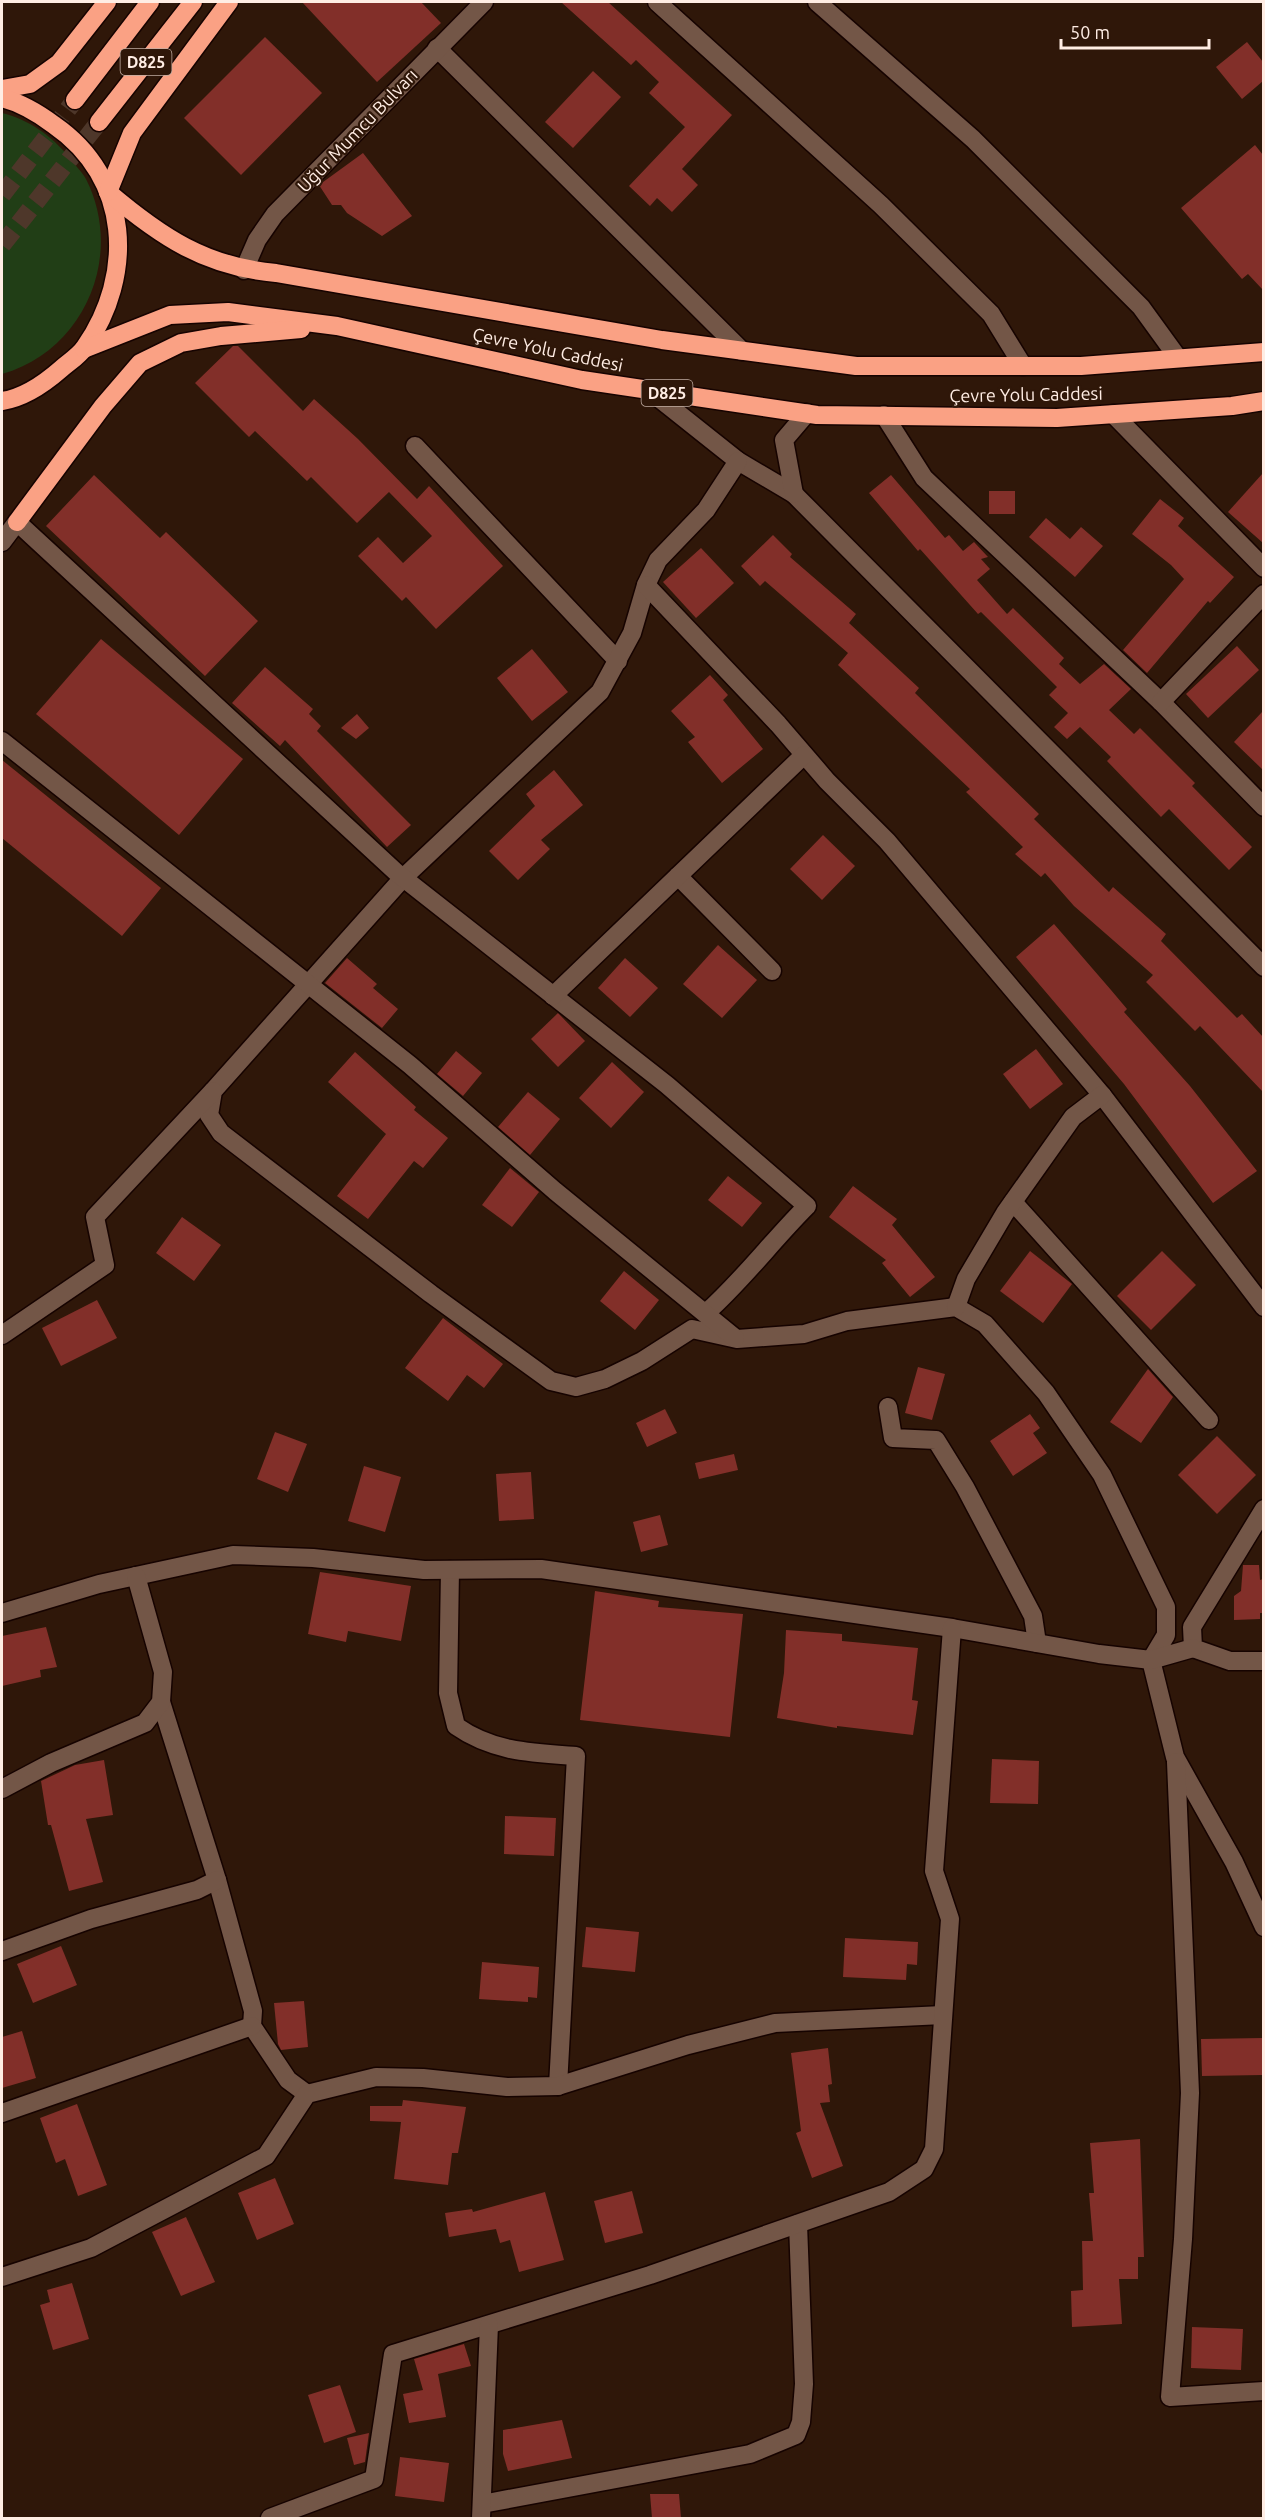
<svg xmlns="http://www.w3.org/2000/svg" width="1265" height="2520" font-family="Ubuntu,sans-serif">
<rect width="100%" height="100%" fill="#2f1709"/>
<!-- grass -->
<path fill="#213e16" d="M2,113C28,119 52,136 69,157C74,164 82,172 86,179C125,256 84,351 2,374Z"/>
<!-- building -->
<g fill="#822f29">
<path d="M302,2H421L441,23L377,82Z"/>
<path d="M561,2H608L732,115L682,169L698,185L672,212L657,198L650,206L629,186L685,127L649,93L659,82L636,60L631,65Z"/>
<path d="M265,37L322,93L241,175L184,118Z"/>
<path d="M1247,42L1263,62V81L1242,99L1216,67Z"/>
<path d="M593,71L621,97L573,148L545,122Z"/>
<path d="M1255,145L1263,155V290L1248,274L1242,279L1181,208Z"/>
<path d="M363,153L412,216L382,236L347,213L341,205H332L319,185Z"/>
<path d="M233,346H238L303,411L314,399L358,439L417,499L429,486L503,566L436,629L406,597L402,601L358,556L378,537L403,563L432,536L389,492L357,523L311,477L307,481L255,431L249,437L195,383Z"/>
<path d="M1263,473V543L1228,512Z"/>
<path d="M94,475L160,538L166,532L258,621L205,676L46,526Z"/>
<path d="M891,475L945,538L949,535L963,551L974,542L988,557L981,559L990,569L977,580L1007,614L1013,608L1064,658L1059,664L1080,684L1104,664L1131,689L1109,710L1134,734L1140,728L1195,783L1192,786L1252,847L1229,870L1169,809L1161,817L1107,761L1111,757L1080,727L1067,739L1054,727L1068,713L1049,695L1057,687L981,612L978,614L920,549L918,551L869,493Z"/>
<rect x="989" y="491" width="26" height="23"/>
<path d="M1160,499L1184,518L1178,526L1234,577L1210,603L1208,601L1147,673L1123,650L1184,579L1171,565L1132,534Z"/>
<path d="M1046,518L1070,539L1081,527L1103,546L1075,577L1029,537Z"/>
<path d="M773,535L792,554L790,557L856,614L849,623L919,688L915,693L1039,814L1034,819L1109,892L1113,887L1166,934L1161,941L1237,1018L1242,1014L1263,1037V1092L1200,1026L1195,1031L1146,982L1153,975L1074,906L1045,873L1041,877L1015,854L1023,847L966,792L970,789L838,665L848,653L765,581L760,586L741,566Z"/>
<path d="M701,548L734,583L696,618L663,582Z"/>
<path d="M101,639L243,759L179,835L36,714Z"/>
<path d="M1237,646L1259,670L1208,718L1186,694Z"/>
<path d="M532,649L568,692L532,721L497,678Z"/>
<path d="M265,667L313,709L309,714L321,726L317,731L411,825L387,847L285,740L280,746L232,703Z"/>
<path d="M710,675L728,695L723,700L763,749L722,783L688,742L695,737L671,711Z"/>
<path d="M1263,711V770L1234,742Z"/>
<path d="M357,714L369,728L356,739L341,728Z"/>
<path d="M2,760L161,888L122,936L2,838Z"/>
<path d="M554,770L583,805L541,840L550,849L518,880L489,851L535,806L526,794Z"/>
<path d="M823,835L855,866L822,900L790,869Z"/>
<path d="M1054,924L1111,990L1127,1009L1124,1012L1190,1086L1257,1171L1213,1203L1124,1084L1016,957Z"/>
<path d="M718,945L757,980L722,1018L683,984Z"/>
<path d="M347,958L377,984L373,988L398,1009L382,1028L325,983Z"/>
<path d="M625,958L658,988L630,1017L598,988Z"/>
<path d="M558,1013L585,1041L558,1067L531,1039Z"/>
<path d="M1036,1049L1063,1084L1030,1109L1003,1074Z"/>
<path d="M456,1051L482,1073L463,1096L437,1074Z"/>
<path d="M355,1052L416,1107L414,1110L448,1138L423,1168L414,1161L368,1219L337,1196L386,1134L328,1082Z"/>
<path d="M612,1062L644,1092L611,1128L579,1098Z"/>
<path d="M528,1092L560,1119L530,1155L498,1127Z"/>
<path d="M510,1168L539,1192L512,1227L482,1205Z"/>
<path d="M728,1176L762,1203L742,1227L708,1200Z"/>
<path d="M853,1186L897,1219L892,1225L935,1277L910,1297L882,1263L886,1260L829,1217Z"/>
<path d="M182,1217L221,1245L194,1281L156,1253Z"/>
<path d="M1030,1251L1072,1284L1043,1323L1000,1291Z"/>
<path d="M1162,1251L1196,1285L1151,1330L1117,1296Z"/>
<path d="M624,1271L659,1300L635,1330L600,1301Z"/>
<path d="M97,1300L117,1338L61,1366L42,1328Z"/>
<path d="M443,1318L503,1364L484,1388L467,1375L448,1401L405,1368Z"/>
<path d="M918,1367L945,1374L932,1420L905,1413Z"/>
<path d="M1148,1369L1173,1397L1141,1443L1110,1422Z"/>
<path d="M665,1409L677,1433L647,1447L636,1423Z"/>
<path d="M1030,1414L1040,1428L1033,1433L1047,1453L1013,1476L990,1441Z"/>
<path d="M275,1432L307,1444L288,1492L257,1479Z"/>
<path d="M1217,1436L1256,1475L1217,1514L1178,1475Z"/>
<path d="M734,1454L738,1470L699,1479L695,1463Z"/>
<path d="M364,1466L401,1477L385,1532L348,1521Z"/>
<path d="M531,1472L534,1519L499,1521L496,1474Z"/>
<path d="M660,1515L668,1545L641,1552L633,1522Z"/>
<path d="M1243,1565H1259L1260,1580L1263,1579V1613H1260V1619L1234,1620V1596L1241,1591Z"/>
<path d="M320,1572L411,1586L401,1641L348,1631L346,1642L308,1634Z"/>
<path d="M595,1591L659,1601L658,1607L743,1614L730,1737L580,1720Z"/>
<path d="M46,1627L57,1667L40,1670L41,1677L2,1686V1636Z"/>
<path d="M786,1630L842,1634V1641L918,1648L912,1700L918,1701L913,1735L837,1726V1728L777,1718L784,1673Z"/>
<path d="M992,1759L1039,1761L1038,1804L990,1803Z"/>
<path d="M104,1760L113,1815L86,1819L103,1882L69,1891L51,1825H48L41,1781L75,1765Z"/>
<path d="M505,1816L556,1818L554,1856L504,1854Z"/>
<path d="M586,1927L639,1932L635,1972L582,1967Z"/>
<path d="M845,1938L918,1942L917,1965L907,1964L906,1980L843,1977Z"/>
<path d="M61,1946L77,1985L33,2003L17,1964Z"/>
<path d="M482,1962L539,1967L537,1998L528,1997V2002L479,1999Z"/>
<path d="M304,2001L308,2047L281,2050L278,2044L274,2003Z"/>
<path d="M22,2031L36,2078L2,2088V2037Z"/>
<path d="M1263,2038V2075L1202,2076L1201,2039Z"/>
<path d="M828,2048L832,2084L828,2085L830,2102L820,2103L843,2166L812,2178L796,2133L801,2131L791,2053Z"/>
<path d="M403,2100L466,2107L458,2153H452L448,2185L394,2179L401,2122L370,2121V2106H402Z"/>
<path d="M77,2104L107,2185L78,2196L65,2159L56,2163L40,2118Z"/>
<path d="M1140,2139L1144,2257H1138V2279H1119L1122,2324L1072,2327L1071,2291L1083,2290L1082,2241H1093L1089,2193H1094L1090,2143Z"/>
<path d="M275,2178L294,2224L257,2240L238,2193Z"/>
<path d="M632,2191L643,2233L605,2243L594,2201Z"/>
<path d="M545,2192L564,2260L519,2272L510,2240L500,2243L496,2229L449,2237L445,2213L472,2209L473,2212Z"/>
<path d="M186,2217L215,2282L181,2296L152,2232Z"/>
<path d="M72,2283L89,2339L53,2350L40,2305L50,2302L47,2290Z"/>
<path d="M1192,2327L1243,2329L1241,2370L1191,2368Z"/>
<path d="M464,2344L471,2366L438,2374L446,2417L409,2423L403,2394L423,2390L414,2359Z"/>
<path d="M340,2385L356,2432L324,2443L308,2395Z"/>
<path d="M562,2420L572,2458L508,2471L503,2454V2430Z"/>
<path d="M369,2433L365,2462L354,2465L347,2438Z"/>
<path d="M400,2457L449,2463L444,2502L395,2496Z"/>
<path d="M650,2494H679L681,2518H652Z"/>
</g>
<g fill="none" stroke-linecap="round" stroke-linejoin="round">
<!-- highway-tunnel -->
<g stroke="#4e372a" stroke-width="18" stroke-dasharray="18 9" stroke-linecap="butt">
<path d="M2,195L75,100"/>
<path d="M2,245L99,122"/>
</g>
<!-- street casing -->
<g stroke="#160300" stroke-width="21">
<g id="street">
<path d="M657,2L881,205L991,314L1023,366"/>
<path d="M817,2L973,139L1141,307L1178,358"/>
<path d="M437,48L742,351"/>
<path d="M650,391L738,461L794,494L1264,967"/>
<path d="M1113,414L1264,568"/>
<path d="M884,415L924,478L1161,702L1264,807"/>
<path d="M415,446L618,661"/>
<path d="M738,461L706,510L658,560L646,585L632,633L600,692L403,878L213,1091L209,1115L221,1133L431,1294L551,1381L576,1387L605,1379L642,1361L692,1329L737,1339L804,1334L847,1321L956,1307L985,1324L1046,1393L1102,1475L1166,1607V1635L1151,1660L1175,1757L1234,1862L1264,1927"/>
<path d="M794,494L784,440L807,413"/>
<path d="M17,522L397,873L667,1085L807,1206C772,1241 743,1280 706,1313"/>
<path d="M646,585L778,724L827,781L887,841L1102,1095L1264,1307"/>
<path d="M1161,702L1264,594"/>
<path d="M2,741L410,1065L555,1191L735,1338"/>
<path d="M678,876L772,971"/>
<path d="M553,996L804,755"/>
<path d="M1013,1202L1209,1420"/>
<path d="M956,1307L966,1279L1005,1213L1073,1117L1102,1095"/>
<path d="M2,1335L105,1265L95,1217L213,1091"/>
<path d="M888,1407L893,1438L936,1440L965,1487L1033,1616L1037,1643"/>
<path d="M1264,1509L1192,1627L1193,1648L1230,1661H1264"/>
<path d="M450,1570L448,1693L456,1726C493,1752 532,1753 576,1756L558,2086"/>
<path d="M2,1613L99,1584L233,1555L313,1558L424,1570L541,1569L952,1628L1099,1654L1151,1660L1193,1648"/>
<path d="M161,1702L217,1880L253,2011L252,2026L288,2080L307,2094"/>
<path d="M1176,1762L1190,2093L1183,2239L1170,2397L1264,2391"/>
<path d="M2,1789L51,1763L145,1723L161,1702L163,1672L136,1576"/>
<path d="M2,1951L91,1919L197,1890L217,1880"/>
<path d="M2,2113L252,2026"/>
<path d="M2,2277L91,2248L266,2156L307,2094L376,2077L423,2078L507,2087L558,2086L688,2045L775,2023L943,2015"/>
<path d="M482,2504L750,2454L796,2435L801,2422L804,2384L798,2224"/>
<path d="M270,2518L374,2479L393,2354L650,2275L889,2192L924,2169L934,2149L950,1919L934,1871L952,1628"/>
<path d="M481,2518L489,2325"/>
</g>
</g>
<!-- secondary casing -->
<g stroke="#160300" stroke-width="21">
<g id="secondary">
<path d="M244,270L257,240L275,214L484,2"/>
<path d="M2,542L17,522"/>
</g>
</g>
<!-- highway casing -->
<g stroke="#160300" stroke-width="21">
<g id="highway">
<path d="M2,89L30,84L59,63L107,2"/>
<path d="M2,98C21,103 38,113 54,125C131,178 135,275 85,347C79,356 69,362 61,369C45,383 23,398 2,401"/>
<path d="M75,100L150,2"/>
<path d="M99,122L193,2"/>
<path d="M108,192C161,237 206,267 276,273L662,340L856,366H1081L1264,352"/>
<path d="M108,192L132,133L229,2"/>
<path d="M84,349L170,315L228,312L337,326L582,380L817,415L1057,418L1232,406L1264,401"/>
<path d="M17,522L103,406L140,363L181,343L221,336L301,329"/>
</g>
</g>
<!-- street -->
<use href="#street" stroke="#735647" stroke-width="18"/>
<!-- secondary -->
<use href="#secondary" stroke="#735647" stroke-width="18"/>
<!-- highway -->
<use href="#highway" stroke="#faa184" stroke-width="18"/>
</g>
<g text-anchor="middle" dominant-baseline="central" stroke-width="4.5" stroke-linejoin="round" paint-order="stroke">
<!-- shield labels -->
<g fill="#2f1709" stroke="#c1ada2" stroke-width="1.5">
<rect x="120.5" y="49" width="51" height="26" rx="4.5"/>
<rect x="641.5" y="380" width="51" height="26" rx="4.5"/>
</g>
<g font-size="16" font-weight="bold" fill="#ffede4">
<text x="146" y="62">D825</text>
<text x="667" y="393">D825</text>
</g>
<!-- street labels -->
<g font-size="18" fill="#ffede4" stroke="#2f1709">
<text transform="translate(357 130) rotate(-46)">Uğur Mumcu Bulvarı</text>
<text transform="translate(548 349) rotate(12)">Çevre Yolu Caddesi</text>
<text transform="translate(1026 394) rotate(-1)">Çevre Yolu Caddesi</text>
</g>
</g>
<!-- border -->
<rect width="1265" height="2520" fill="none" stroke="#ffede4" stroke-width="6"/>
<!-- scale -->
<path d="M1061 39v9h148v-9" fill="none" stroke="#ffede4" stroke-width="3"/>
<text x="1070" y="39" font-size="18" fill="#ffede4" stroke="#2f1709" stroke-width="4.5" paint-order="stroke">50 m</text>
</svg>
